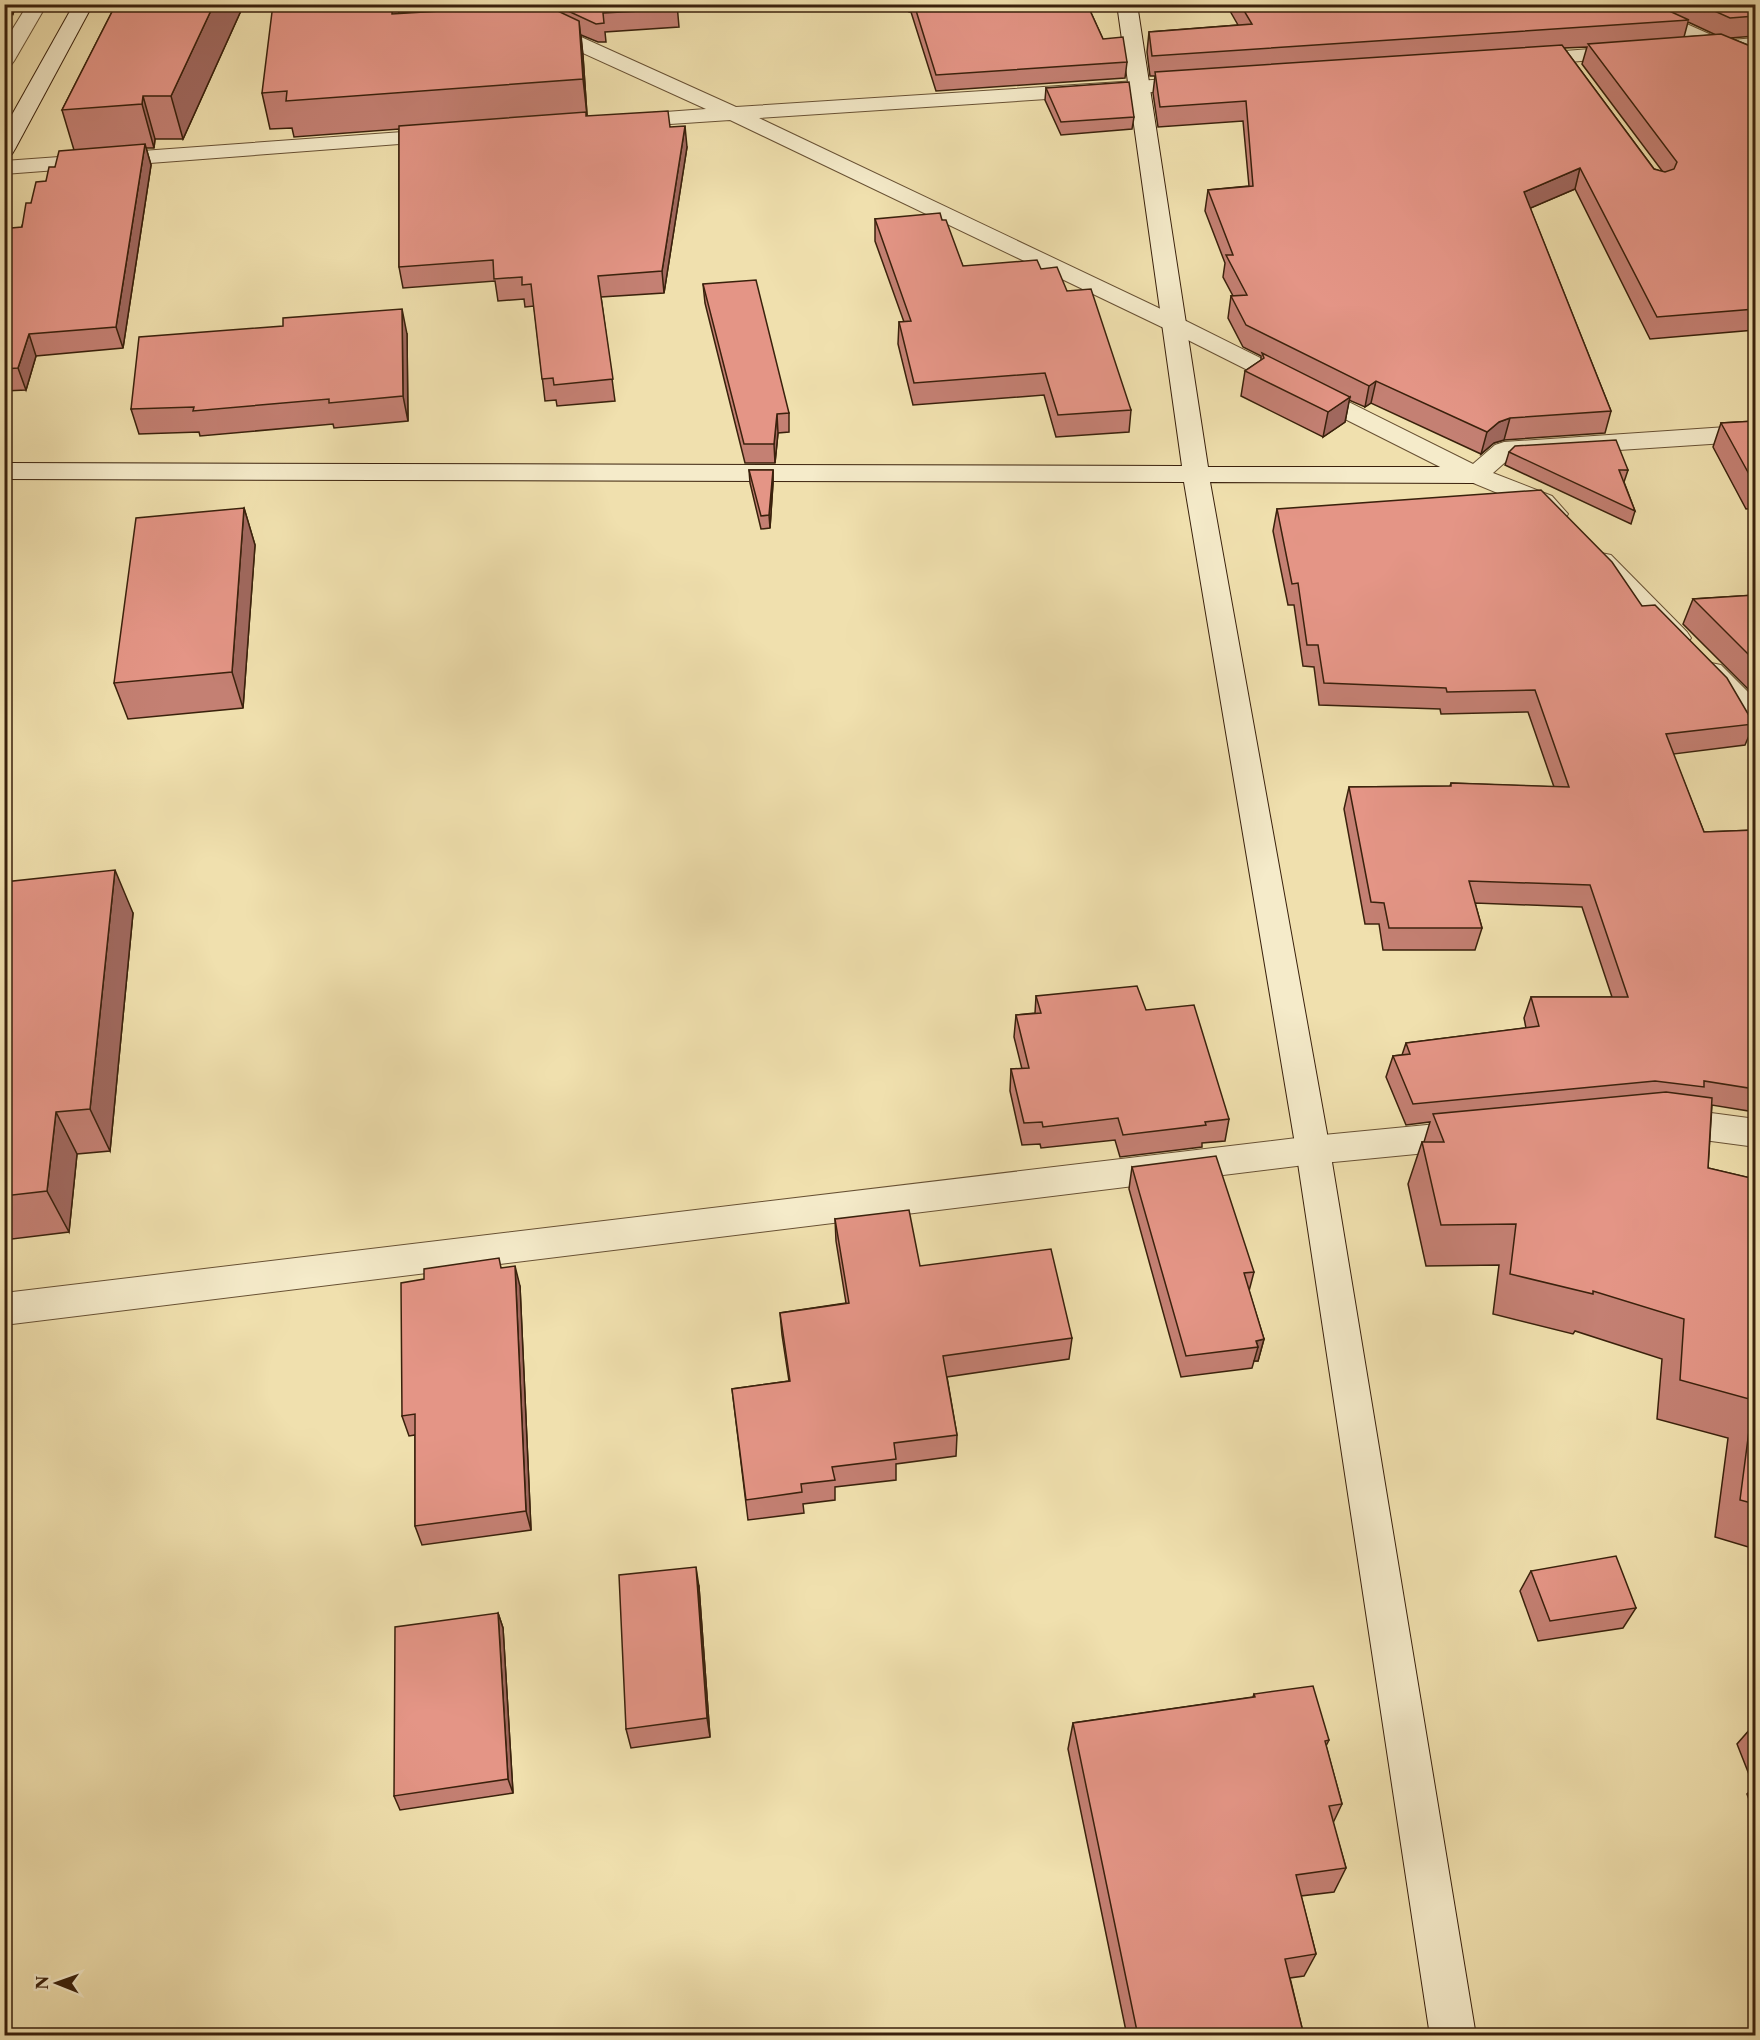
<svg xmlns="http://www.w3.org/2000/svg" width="1760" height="2040" font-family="'Libre Caslon Text',serif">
<rect width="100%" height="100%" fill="#f0e0ae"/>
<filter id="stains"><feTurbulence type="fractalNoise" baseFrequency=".00333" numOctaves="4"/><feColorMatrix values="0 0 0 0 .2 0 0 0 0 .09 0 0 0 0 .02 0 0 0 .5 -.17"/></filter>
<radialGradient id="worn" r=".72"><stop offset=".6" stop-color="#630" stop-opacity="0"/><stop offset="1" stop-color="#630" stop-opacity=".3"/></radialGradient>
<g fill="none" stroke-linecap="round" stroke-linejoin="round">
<!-- lane casing -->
<g stroke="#685134" stroke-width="2">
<path id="lane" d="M1756,38V48L1718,51L1710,46L1718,41Z"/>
</g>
<!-- street casing -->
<g stroke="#685134" stroke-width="2">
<g id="street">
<path d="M28,4H47L14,61L11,65L4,67V43Z"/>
<path d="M482,4H508L736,107L1199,77L1206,79L1209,83L1206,87L1199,89L759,118L1184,320L1473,464L1495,445L1504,442L1756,425V441L1511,457L1493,473L1552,496L1568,514L1564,520L1555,522L1546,520L1534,508L1466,480L1168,330L730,120L625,127L618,125L614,121L618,117L625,115L706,109L484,8Z"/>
<path d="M1616,4H1642L1756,55V69L1618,8Z"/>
<path d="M1630,46L1637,48L1640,52L1637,56L1525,66L1518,64L1515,60L1518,56L1525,54Z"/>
<path d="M444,129L452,130L455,135L452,140L4,174V161Z"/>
<path d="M1601,553L1611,555L1687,632L1691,638L1687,644L1677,647L1667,644L1591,567L1588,561L1591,555Z"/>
<path d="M1711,663L1721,665L1756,700V728L1746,725L1701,679L1697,672L1701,665Z"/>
<path d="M1666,1107L1756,1119V1147L1666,1135L1654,1131L1649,1121L1654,1111Z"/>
<path d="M1468,1121L1480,1125L1485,1135L1480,1145L1468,1149L1313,1164L4,1325V1293L1313,1136Z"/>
</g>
</g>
<!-- secondary casing -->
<g stroke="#3a210c" stroke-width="2">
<g id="secondary">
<path d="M74,4H93L15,149L12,154L4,155V129Z"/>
<path d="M1117,4H1137L1208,467H1475L1484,470L1488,475L1484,480L1475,483L1210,482L1330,1150L1476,2036H1430L1296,1150L1184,482L4,479V463L1182,466Z"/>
</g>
</g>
<!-- lane -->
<use href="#lane" fill="#f5ebca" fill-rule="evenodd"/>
<!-- street -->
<use href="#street" fill="#f5ebca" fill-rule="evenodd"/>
<!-- secondary -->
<use href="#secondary" fill="#f5ebca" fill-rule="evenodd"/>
</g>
<!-- wall -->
<g fill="#c48073" stroke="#3a210c" stroke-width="1.5" fill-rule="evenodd">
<path d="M4,4H16L13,14H4Z"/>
<path d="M116,4H244L183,139H155L154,148H146L151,165L123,348L36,356L26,390L4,391V271L31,203L46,181L55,167L74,150L62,110Z"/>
<path d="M490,4H677L679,27L605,32L606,42H598L581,35L583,56L587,115L586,116L670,127L687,147L664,293L601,297L615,401L557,406L556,400L545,401L534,306L525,307L524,299L498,301L495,281L403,288L399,267V129L294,137L292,128L270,129L262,93L399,13L490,8Z"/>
<path d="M906,4H1087L1103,39L1127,62L1125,78L936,91L911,12H909Z"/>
<path d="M1226,4H1755V36L1730,38L1753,47L1755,39V330L1650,339L1575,189L1530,208L1611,411L1605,433L1504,440L1494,443L1481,454L1371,403L1365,407L1349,400L1345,422L1323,437L1241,396L1245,371L1261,360V356L1243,347L1228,318L1231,296H1233L1223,277L1225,263L1205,211L1208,190L1249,186L1243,121L1158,127L1153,93L1155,76H1150L1147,52L1149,32L1238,25ZM1688,22L1716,35L1684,37ZM1587,47L1582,64L1663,172L1654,169L1564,48Z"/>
<path d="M1046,88L1134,117L1132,129L1061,135L1045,100Z"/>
<path d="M875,219L942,220L963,266L1041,269L1067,291L1131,410L1129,432L1056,437L1044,395L913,405L898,344L899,322H904L875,241Z"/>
<path d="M703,284L789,413V432L778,433L775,463H745L705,303Z"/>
<path d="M407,334L408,421L334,428L333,424L200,436L199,432L139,434L131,409Z"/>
<path d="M1755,421V508L1746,509L1713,447L1721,423Z"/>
<path d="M1509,452L1628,470L1624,482L1635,511L1631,524L1505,465Z"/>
<path d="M749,470H773V483L770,528L761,529L750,483Z"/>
<path d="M244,508L255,545L243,708L128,719L114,683Z"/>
<path d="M1277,509L1642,606L1754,724L1745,745L1673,754L1704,832L1755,830V1112L1712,1105L1708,1168L1755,1179V1549L1715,1537L1728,1438L1657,1419L1662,1359L1575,1331L1573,1334L1493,1314L1499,1265L1426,1266L1408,1184L1422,1142H1424L1430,1122L1406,1125L1386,1077L1393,1056L1402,1055L1406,1043L1526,1028L1524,1018L1531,997H1612L1582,907L1475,903L1482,928L1475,950H1383L1379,924H1365L1344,809L1349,787L1450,786L1451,783L1554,787L1528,712L1441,714L1440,709L1319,705L1314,667L1303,666L1294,605H1288L1273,531Z"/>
<path d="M1755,595V696L1683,624L1693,599Z"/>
<path d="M4,882L133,913L110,1151L77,1154L69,1232L4,1240Z"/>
<path d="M1036,996L1146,1010L1229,1119L1225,1141L1202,1143V1147L1120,1157L1115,1140L1041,1148L1040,1144L1022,1145L1010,1091L1011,1069H1022L1014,1037L1016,1015L1035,1013Z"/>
<path d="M1132,1167L1254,1272L1249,1291L1264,1339L1258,1361H1254L1252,1368L1181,1377L1129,1189Z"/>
<path d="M835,1219L920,1266L1072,1338L1069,1359L947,1377L957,1435L956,1456L896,1464V1480L835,1487V1500L803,1504L804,1513L748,1520L732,1389L789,1381L782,1335L780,1313L846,1303L836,1241Z"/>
<path d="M502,1268L520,1286L531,1530L422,1545L415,1526V1435L409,1436L402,1416Z"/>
<path d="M1531,1571L1636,1608L1623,1628L1538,1641L1520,1591Z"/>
<path d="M699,1587L710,1737L631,1748L626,1729Z"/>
<path d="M498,1613L503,1628L513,1793L400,1810L394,1796Z"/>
<path d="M1254,1694L1329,1740L1326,1746L1342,1804L1333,1823L1346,1868L1334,1892L1301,1896L1316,1954L1304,1976L1290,1978L1304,2036H1127L1068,1749L1073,1723L1253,1697Z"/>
<path d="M1751,1728H1755V1816L1747,1794L1754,1787L1737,1744Z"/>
</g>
<!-- shaded-wall -->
<g fill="#a0685e" stroke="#3a210c" stroke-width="1.5">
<path d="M10,4H16L13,14Z"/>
<path d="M214,4H244L183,139L171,96Z"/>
<path d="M392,4H399L398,49L392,14Z"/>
<path d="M579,21L583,56L587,115L583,79Z"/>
<path d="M143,96L155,139L154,148L142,104Z"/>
<path d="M685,126L687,147L664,293L662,271Z"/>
<path d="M145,144L151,165L123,348L116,327Z"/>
<path d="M1580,168L1575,189L1519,213L1524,192Z"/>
<path d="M402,309L407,334L408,421L403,396Z"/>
<path d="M29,334L36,356L26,390L18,368Z"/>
<path d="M1376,381L1371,403L1365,407L1369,386Z"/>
<path d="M1350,397L1345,422L1323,437L1328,412Z"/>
<path d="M777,414L778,433L775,463L774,444Z"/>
<path d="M1510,418L1504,440L1494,443L1481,454L1487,432L1499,422Z"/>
<path d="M773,470V483L770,528L769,515Z"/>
<path d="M244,508L255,545L243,708L232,672Z"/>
<path d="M115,870L133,913L110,1151L90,1109Z"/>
<path d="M56,1112L77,1154L69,1232L47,1191Z"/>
<path d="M515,1266L520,1286L531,1530L526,1511Z"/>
<path d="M1264,1339L1258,1361H1254L1258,1347L1256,1341Z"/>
<path d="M696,1567L699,1587L710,1737L707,1718Z"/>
<path d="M498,1613L503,1628L513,1793L508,1779Z"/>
</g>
<!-- building -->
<g fill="#e49586" stroke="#3a210c" stroke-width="1.5">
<path d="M116,4H214L171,96H143L142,104L62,110Z"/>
<path d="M273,4H392V14L490,8V4H543L579,21L583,79L286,101L287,91L262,93Z"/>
<path d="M553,4H677V9L603,13L604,23L596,24Z"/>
<path d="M914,4H1087L1103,39L1123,37L1127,62L936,75Z"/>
<path d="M1240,4H1654L1689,20L1152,56L1149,32L1252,24Z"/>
<path d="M1699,4H1755V16L1730,18Z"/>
<path d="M1721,34L1755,48V309L1657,317L1580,168L1524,192L1611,411L1510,418L1499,422L1487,432L1376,381L1369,386L1246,325L1231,296L1247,295L1226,255H1233L1208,190L1253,186L1246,101L1160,107L1155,72L1562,45L1654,169L1665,172L1674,169L1677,162L1588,44Z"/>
<path d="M1129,82L1134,117L1061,122L1046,88Z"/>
<path d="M668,111L670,127L685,126L662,271L598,276L613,379L554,385L553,378L542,379L531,284L522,285V277L494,279L493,260L399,267V126L586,112V116Z"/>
<path d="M145,144L116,327L29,334L18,368L4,369V271L11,228L22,227L26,203H31L36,182L46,181L49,167H55L59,151Z"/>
<path d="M940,213L942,220H946L963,266L1037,260L1041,269L1057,267L1067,291L1091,289L1131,410L1058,415L1045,373L914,383L899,322L911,321L875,219Z"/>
<path d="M756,280L789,413L777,414L774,444H744L703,284Z"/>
<path d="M402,309L403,396L329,403V399L193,411L194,407L131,409L139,337L283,326V318Z"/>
<path d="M1262,353L1350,397L1328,412L1245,371L1264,358Z"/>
<path d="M1755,421V485L1721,423Z"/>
<path d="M1616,440L1628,470H1619L1635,511L1509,452L1515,446Z"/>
<path d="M749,470H773L769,515L761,516Z"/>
<path d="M1541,490L1612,562L1642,606L1655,605L1727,678L1754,724L1666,734L1704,832L1755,830V1089L1704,1081V1087L1655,1081L1413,1104L1393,1056L1410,1054L1406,1043L1539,1026L1531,997H1628L1590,885L1469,881L1482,928H1389L1384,903L1371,902L1349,787L1451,786V783L1569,787L1535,690L1447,692L1446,688L1324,683L1318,645H1307L1298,583L1292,584L1277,509Z"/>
<path d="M244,508L232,672L114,683L136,518Z"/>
<path d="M1755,595V661L1693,599Z"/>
<path d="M115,870L90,1109L56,1112L47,1191L4,1196V882Z"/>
<path d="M1137,986L1146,1010L1194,1005L1229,1119L1205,1122L1206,1125L1123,1135L1118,1118L1043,1127L1042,1122L1024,1123L1011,1069L1029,1068L1016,1015L1041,1013L1036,996Z"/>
<path d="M1666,1092L1712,1098L1708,1168L1755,1179V1504L1740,1500L1753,1400L1680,1380L1684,1319L1593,1291V1294L1510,1274L1516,1224L1441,1225L1422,1142H1444L1433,1114Z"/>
<path d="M1216,1156L1254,1272L1244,1273L1264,1339L1256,1341L1258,1347L1186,1356L1132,1167Z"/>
<path d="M909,1210L920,1266L1051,1249L1072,1338L943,1356L957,1435L894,1443L896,1459L832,1467L835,1480L801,1484L802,1492L746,1500L732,1389L790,1381L780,1313L849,1303L835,1219Z"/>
<path d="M499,1258L501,1268L515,1266L526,1511L415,1526V1414L402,1416L401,1283L424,1279V1269Z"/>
<path d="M1616,1556L1636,1608L1550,1621L1531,1571Z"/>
<path d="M696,1567L707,1718L626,1729L619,1575Z"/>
<path d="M498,1613L508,1779L394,1796L395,1627Z"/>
<path d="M1313,1686L1329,1740L1325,1741L1342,1804L1329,1806L1346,1868L1296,1875L1316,1954L1285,1959L1304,2036H1138L1073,1723L1255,1697L1254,1694Z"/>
<path d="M1751,1728H1755V1741Z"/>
</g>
<!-- margin -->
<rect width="1760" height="2040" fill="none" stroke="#f0e0ae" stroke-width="24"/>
<rect x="6" y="6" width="1748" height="2028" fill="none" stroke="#3a210c" stroke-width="3"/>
<rect x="12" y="12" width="1736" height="2016" fill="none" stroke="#3a210c" stroke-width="1.5"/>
<!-- north arrow -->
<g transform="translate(57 1983) rotate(271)" stroke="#f5ebca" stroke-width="4.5" paint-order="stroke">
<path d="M0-4.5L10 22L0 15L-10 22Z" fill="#3a210c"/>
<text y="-9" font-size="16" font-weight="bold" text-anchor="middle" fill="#3a210c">N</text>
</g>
<rect width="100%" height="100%" filter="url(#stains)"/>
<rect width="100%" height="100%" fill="url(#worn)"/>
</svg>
